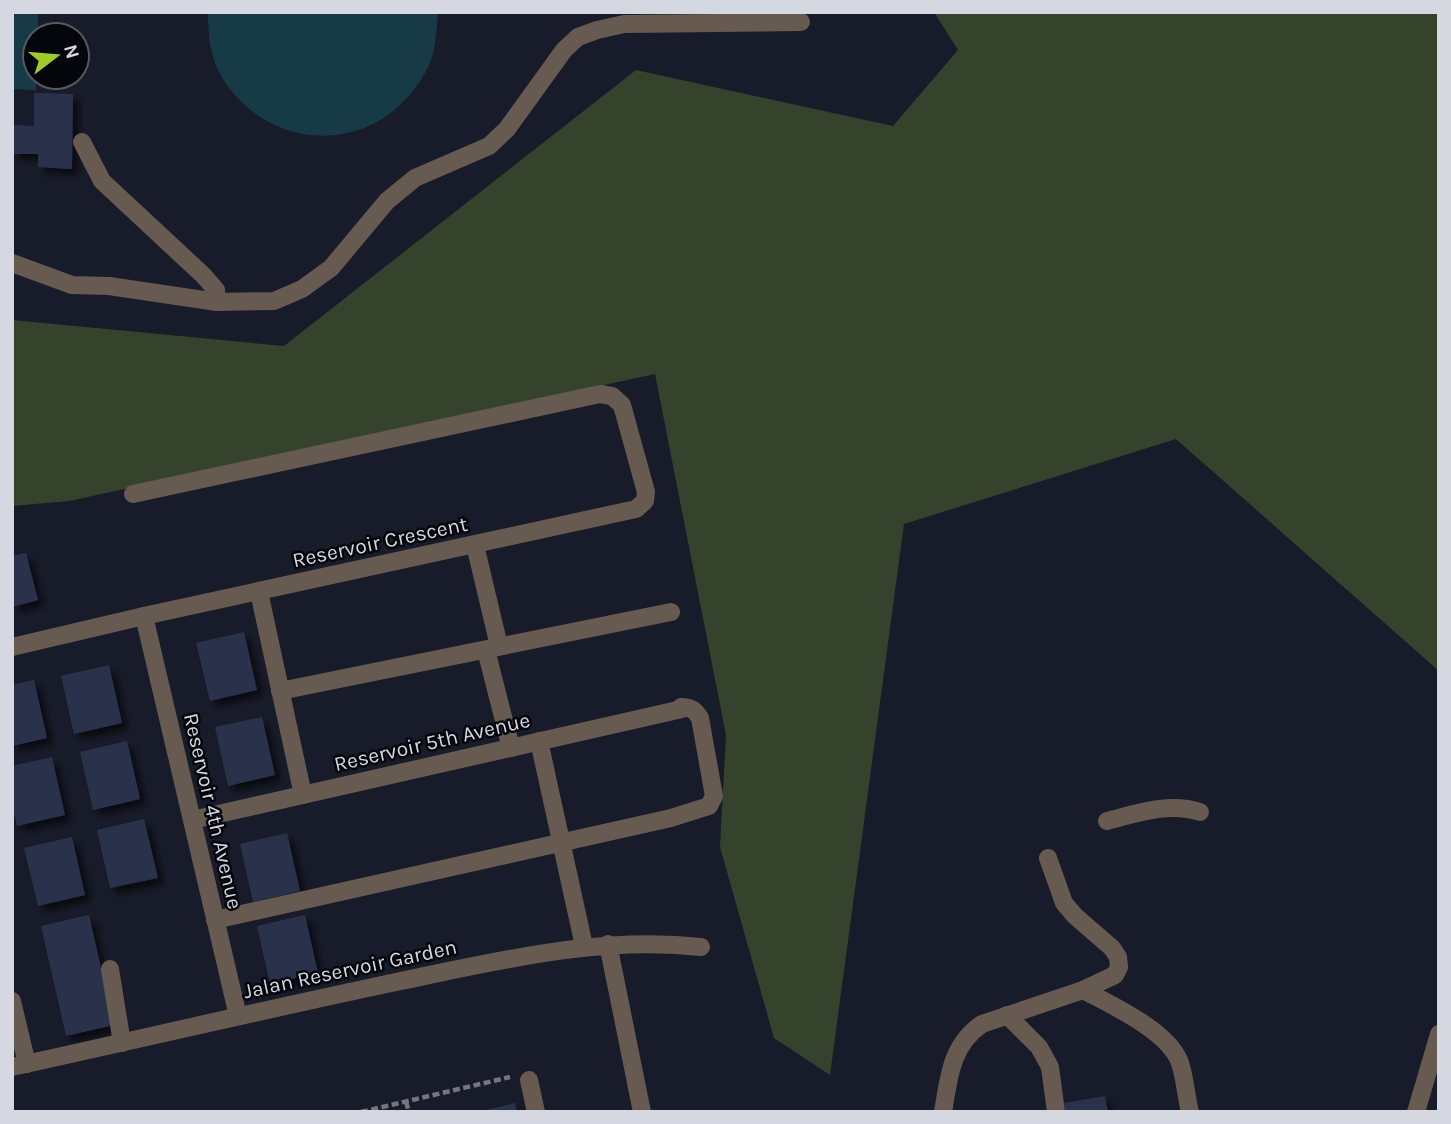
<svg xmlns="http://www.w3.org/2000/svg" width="1451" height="1124" font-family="Karla,sans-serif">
<defs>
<filter id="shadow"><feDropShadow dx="6" dy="6" stdDeviation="3.5" flood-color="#0009"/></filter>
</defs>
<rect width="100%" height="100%" fill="#181b29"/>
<!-- green -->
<path fill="#36432c" d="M934,12H1439V671L1176,439L904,524L830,1075L774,1038L720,847L726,735L655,374L69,501L12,506V320L284,346L636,70L893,126L958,50Z"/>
<!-- water -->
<g fill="#163b46">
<path d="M12,12H38V35H35L36,90L12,89Z"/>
<path d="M208,12H437L438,17C436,29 436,42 433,54C428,72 415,90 402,103C349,156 262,142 223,79C210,59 208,35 208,12Z"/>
</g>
<!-- building -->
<g fill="#2c324b" filter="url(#shadow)">
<path d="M34,93L73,94L72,169L38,167V154H12V125L34,126Z"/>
<path d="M26,553L38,600L12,607V556Z"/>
<path d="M244,632L257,690L210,701L196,643Z"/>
<path d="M109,665L122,723L74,734L61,676Z"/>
<path d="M34,680L47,738L12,746V685Z"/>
<path d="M262,717L275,775L228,786L215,727Z"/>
<path d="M127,741L140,799L93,810L80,752Z"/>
<path d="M52,757L65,815L17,826L12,804V766Z"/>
<path d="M144,819L158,878L110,888L97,830Z"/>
<path d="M287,833L300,891L253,902L240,844Z"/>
<path d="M72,837L85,895L38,906L24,848Z"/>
<path d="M89,915L114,1025L66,1036L41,926Z"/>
<path d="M305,915L318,973L270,984L257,926Z"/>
<path d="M1105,1096L1108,1112H1066L1064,1103Z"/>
<path d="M515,1103L517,1112H483V1111Z"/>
</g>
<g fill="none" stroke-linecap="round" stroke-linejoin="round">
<!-- path -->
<g stroke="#747683" stroke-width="4.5" stroke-dasharray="7 3.5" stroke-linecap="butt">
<path d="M406,1102L409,1112"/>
<path d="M361,1112L510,1077"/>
</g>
<!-- minor -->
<g stroke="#665a51" stroke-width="18">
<path d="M82,142L102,181L204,276L216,290L217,302"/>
<path d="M12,263L72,285L109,286L217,302L274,301L302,289L331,268L387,201L415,178L489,146L507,129L564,50L578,37L597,30L624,24L801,22"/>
<path d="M475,545L499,646"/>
<path d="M259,592L303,795"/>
<path d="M144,616L238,1016"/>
<path d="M12,647L144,616L636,509L645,501L646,492L622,405L612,396L600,394L133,494"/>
<path d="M486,650L511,748"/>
<path d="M280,691L671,612"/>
<path d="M539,741L584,946"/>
<path d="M192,820L682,709L681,707C691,707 695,710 700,718L714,796L709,806L671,818L215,920"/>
<path d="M1107,821C1138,813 1169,802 1200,812"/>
<path d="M608,944L642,1112"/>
<path d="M110,969L122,1043"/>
<path d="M1083,990C1111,1005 1169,1031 1180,1063C1185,1078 1186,1096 1190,1112"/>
<path d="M12,1001L27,1064"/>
<path d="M1007,1015L1039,1047L1050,1067L1056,1112"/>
<path d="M12,1067C140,1039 268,1009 396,982C498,961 597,936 701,947"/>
<path d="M529,1080L536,1112"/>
<path d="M943,1112C949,1077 951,1045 982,1024L1083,990L1115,975L1119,967L1118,957L1112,948L1075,916L1064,903L1048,858"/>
<path d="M1416,1112L1439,1034"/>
</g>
</g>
<g text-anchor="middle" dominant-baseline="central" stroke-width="5" stroke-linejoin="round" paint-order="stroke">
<!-- street labels -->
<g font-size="21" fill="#d5d7e1" stroke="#05060c">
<text transform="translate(380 542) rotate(-12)">Reservoir Crescent</text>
<text transform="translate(432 742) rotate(-13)">Reservoir 5th Avenue</text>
<text transform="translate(213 811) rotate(77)">Reservoir 4th Avenue</text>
<text transform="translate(350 969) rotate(-12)">Jalan Reservoir Garden</text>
</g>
</g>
<!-- border -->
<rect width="1451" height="1124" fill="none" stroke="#d5d7e1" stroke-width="28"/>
<!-- north arrow -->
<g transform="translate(56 56) rotate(74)"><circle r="33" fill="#05060c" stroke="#585a61" stroke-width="2"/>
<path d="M0-5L12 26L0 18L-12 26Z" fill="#a0c92b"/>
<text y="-10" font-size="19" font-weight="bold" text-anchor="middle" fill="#d5d7e1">N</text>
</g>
</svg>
